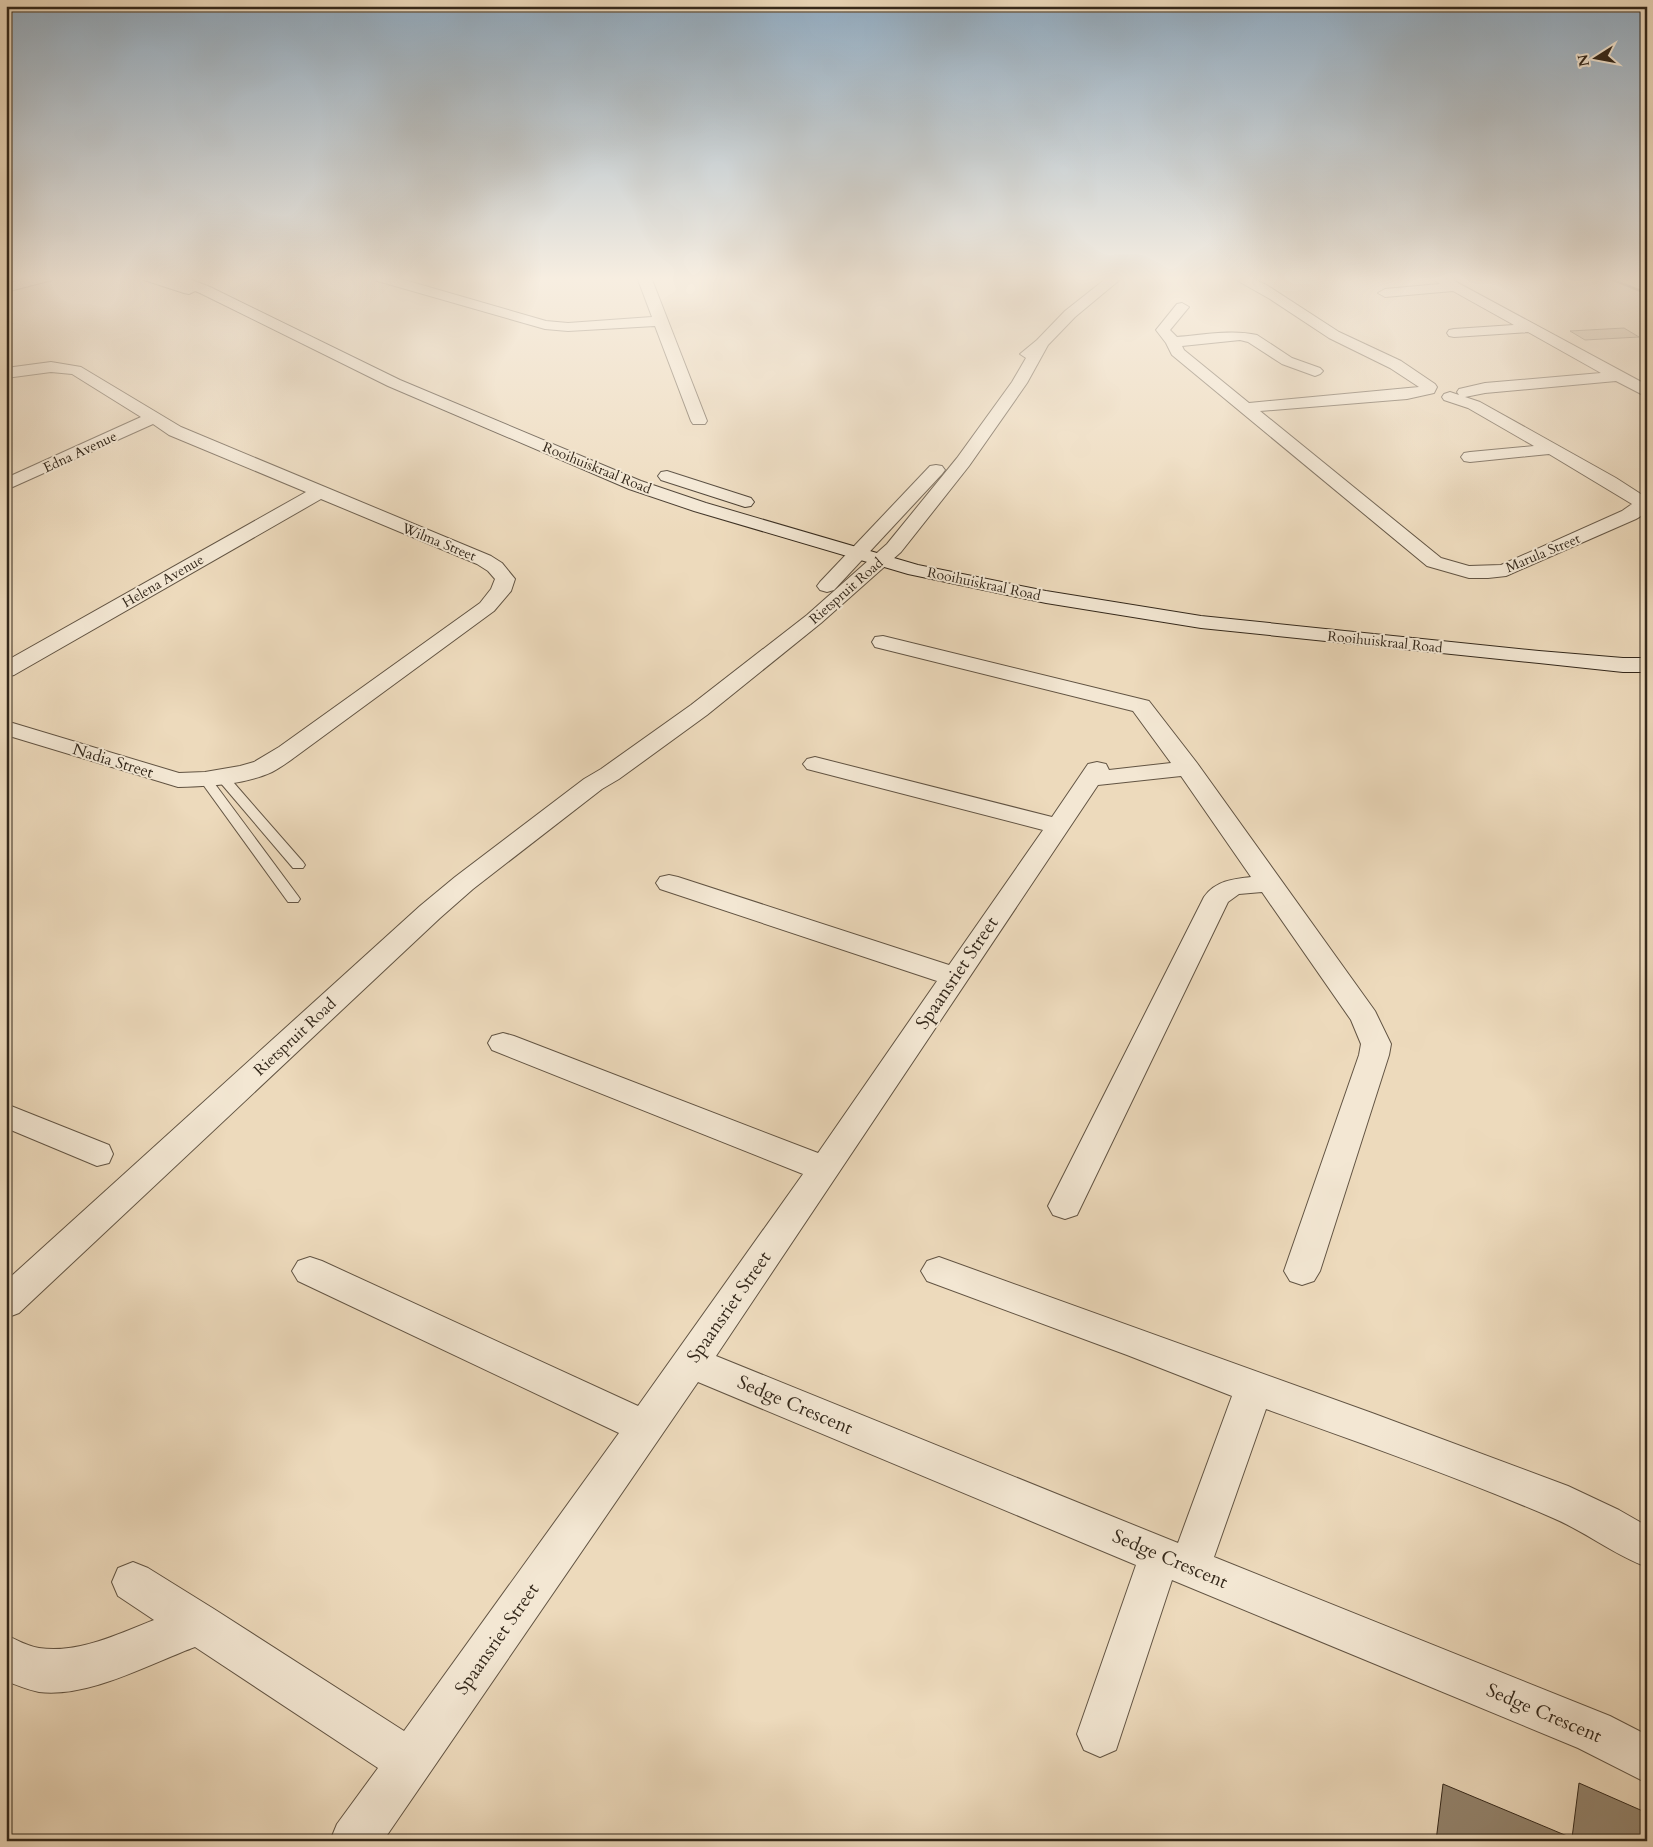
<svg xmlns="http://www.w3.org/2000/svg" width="1653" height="1847" font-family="Cardo,serif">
<rect width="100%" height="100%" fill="#eddabc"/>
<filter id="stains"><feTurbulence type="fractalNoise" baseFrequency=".004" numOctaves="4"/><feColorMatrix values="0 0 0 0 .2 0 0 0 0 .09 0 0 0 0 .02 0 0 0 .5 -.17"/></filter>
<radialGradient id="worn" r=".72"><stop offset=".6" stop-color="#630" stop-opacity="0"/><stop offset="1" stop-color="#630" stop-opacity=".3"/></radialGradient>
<!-- green -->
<path fill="#cebca1" stroke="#81725e" d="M1624,328L1639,337L1585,340L1570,331Z"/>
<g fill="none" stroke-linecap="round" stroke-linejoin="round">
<!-- stream -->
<path fill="#7d6e5b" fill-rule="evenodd" d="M1603,277H1609L1647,292V295Z"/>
</g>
<!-- building -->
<path fill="#94856f" stroke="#34281b" d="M1579,1783L1645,1812L1643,1841H1436L1443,1784L1572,1838Z"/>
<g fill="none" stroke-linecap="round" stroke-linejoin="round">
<!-- service casing -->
<g stroke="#625443" stroke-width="2">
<g id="service">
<path d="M223,774L227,775L303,862L305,865L303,868H293L219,781L217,778L219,775Z"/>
<path d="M205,775L209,776L298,896L300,899L298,902H288L199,779Z"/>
</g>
</g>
<!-- minor casing -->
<g stroke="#625443" stroke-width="2">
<g id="minor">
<path d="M32,277H54L52,280L6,292V284Z"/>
<path d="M372,277H394L546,321L568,323L652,317L637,277H651L707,421L705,424H693L691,421L655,326L568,331L545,329L374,280Z"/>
<path d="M1231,277H1250L1268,286L1339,332L1401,361L1435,384L1437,387L1434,393L1407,399L1260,411L1441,558L1469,566L1501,565L1622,511L1632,504L1549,454L1470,462L1464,461L1461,457L1464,453L1470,452L1534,446L1468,408L1444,400L1442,397L1444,394L1450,392L1459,395L1457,392L1459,389L1485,383L1601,373L1528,332L1454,337L1449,336L1447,333L1449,330L1454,329L1514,325L1453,291L1385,297L1378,293L1385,289L1440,284L1430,277H1447L1647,385V397L1616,381L1485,393L1465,397L1480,402L1616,478L1647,498C1647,509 1646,514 1636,519L1506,576L1488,578H1469L1427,566L1172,355L1166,343L1156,330L1177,304L1182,303L1189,307L1170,330L1177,337C1203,335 1232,329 1257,335L1292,358L1320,368L1323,371L1320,374L1315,376L1282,364L1248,342L1240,340L1182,346L1184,350L1249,403L1419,387L1390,368L1329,338L1270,299Z"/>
<path d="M51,362L81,367L181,427L491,556L502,563L515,579L511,591L494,611L295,757C288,762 280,768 272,772C244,785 208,786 178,787L6,735V721L179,773L205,772L240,766L254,762L279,747L480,603L491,589L495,579L488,571L477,564L321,499L14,675L6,677V661L306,492L169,435L153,424L6,490V478L141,417L72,374L51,372L6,378V368Z"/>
<path d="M883,636L1149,701L1197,763L1375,1011L1391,1044L1389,1055L1320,1271L1314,1281L1302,1285L1290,1281L1284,1271L1359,1055L1361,1044L1351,1020L1262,892L1239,894L1228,902L1077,1215L1065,1219L1053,1215L1048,1206L1204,897C1215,881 1233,879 1251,877L1181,776L1098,785L716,1356L1178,1543L1232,1396L1127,1355L927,1281L921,1271L927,1261L939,1257L1372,1413L1568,1486L1619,1510L1647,1526V1567C1614,1555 1586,1532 1553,1518C1460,1478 1361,1443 1266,1409L1214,1557L1610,1716L1647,1735V1783L1578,1748L1172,1580L1116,1750L1100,1757L1084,1750L1077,1734L1136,1565L698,1382L383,1841H330L337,1824L378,1768L195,1647C149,1664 89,1698 39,1692C28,1690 17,1685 6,1681V1635C17,1640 27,1646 39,1648C78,1654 118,1634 154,1620L118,1596L112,1582L118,1568L133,1562L148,1568L214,1609L404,1731L619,1433L298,1281L292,1271L298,1261L310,1257L322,1261L638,1406L803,1174L492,1050L488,1043L492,1036L503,1033L514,1036L818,1153L937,981L660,889L656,883L660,877L669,875L678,877L949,965L1043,830L807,769L803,764L807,759L815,757L1052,817L1088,764L1097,762L1106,764L1109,770L1171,763L1133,711L875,647L872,642L875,637Z"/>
<path d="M6,1104L109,1145L113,1154L109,1163L97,1166L6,1128Z"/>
</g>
</g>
<!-- tertiary casing -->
<g stroke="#625443" stroke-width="2">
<g id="tertiary">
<path d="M1108,277H1123L1075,317L1048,345L1027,383L969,466L901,552L821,623L707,715L619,779L602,789L473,889L440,918L19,1313L6,1318V1281L420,906L455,877L584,779L601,769L691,705L807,615L887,544L957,458L1012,382L1026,358L1020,354L1037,340L1065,311Z"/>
<path d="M936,465L942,466L945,470L942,474L834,590L827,592L820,590L817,586L820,582L930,466Z"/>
</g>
</g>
<!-- secondary casing -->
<g stroke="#34281b" stroke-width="2">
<g id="secondary">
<path d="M142,277H184L210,287L400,380L641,481L706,503L918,565L1046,591L1201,616L1539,651L1623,658H1647V672H1623L1539,663L1201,628L1046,603L908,574L694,511L629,489L388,386L200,293L195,291L189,294L184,293L144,280Z"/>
<path d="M667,471L751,498L754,502L751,506L745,507L661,480L658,476L661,472Z"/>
</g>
</g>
<!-- service -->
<use href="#service" fill="#f3e7d3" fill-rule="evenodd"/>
<!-- minor -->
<use href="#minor" fill="#f3e7d3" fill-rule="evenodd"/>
<!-- tertiary -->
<use href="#tertiary" fill="#f3e7d3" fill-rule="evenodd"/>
<!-- secondary -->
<use href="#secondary" fill="#f3e7d3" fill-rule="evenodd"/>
</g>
<!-- sky -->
<linearGradient id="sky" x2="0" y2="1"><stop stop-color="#91abc0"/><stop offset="0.52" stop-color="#f7eee1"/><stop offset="1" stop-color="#f7eee1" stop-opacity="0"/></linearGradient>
<rect width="1653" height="536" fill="url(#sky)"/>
<g text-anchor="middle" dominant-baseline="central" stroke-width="4" stroke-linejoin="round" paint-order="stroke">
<!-- far-street labels -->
<g font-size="14" fill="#34281b" stroke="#f3e7d3">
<text transform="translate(80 452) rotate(-25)">Edna Avenue</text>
<text transform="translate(597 468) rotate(22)">Rooihuiskraal Road</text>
<text transform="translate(439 542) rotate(22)">Wilma Street</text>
<text transform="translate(1543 553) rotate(-23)">Marula Street</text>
<text transform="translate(163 581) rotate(-30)">Helena Avenue</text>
<text transform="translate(984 584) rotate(12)">Rooihuiskraal Road</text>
<text transform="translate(846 591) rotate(-41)">Rietspruit Road</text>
<text transform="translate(1385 642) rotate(6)">Rooihuiskraal Road</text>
</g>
<!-- street labels -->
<g font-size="16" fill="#34281b" stroke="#f3e7d3">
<text transform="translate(113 761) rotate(17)">Nadia Street</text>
<text transform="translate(295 1037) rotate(-43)">Rietspruit Road</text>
</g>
<!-- near-street labels -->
<g font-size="19" fill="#34281b" stroke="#f3e7d3">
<text transform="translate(957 973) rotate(-56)">Spaansriet Street</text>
<text transform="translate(729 1307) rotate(-55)">Spaansriet Street</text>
<text transform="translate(795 1405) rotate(23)">Sedge Crescent</text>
<text transform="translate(1170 1559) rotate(23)">Sedge Crescent</text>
<text transform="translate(497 1639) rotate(-55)">Spaansriet Street</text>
<text transform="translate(1544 1713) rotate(23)">Sedge Crescent</text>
</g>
</g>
<!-- margin -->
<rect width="1653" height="1847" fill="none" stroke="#eddabc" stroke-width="25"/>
<rect x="8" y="8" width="1638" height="1832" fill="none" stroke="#34281b" stroke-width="2.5"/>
<rect x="12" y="12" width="1628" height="1822" fill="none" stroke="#34281b"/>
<!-- north arrow -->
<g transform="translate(1596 58) rotate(259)" stroke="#f3e7d3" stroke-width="4" paint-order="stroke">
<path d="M0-4L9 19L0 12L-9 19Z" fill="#34281b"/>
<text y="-8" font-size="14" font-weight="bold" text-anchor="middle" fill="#34281b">N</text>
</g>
<rect width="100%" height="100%" filter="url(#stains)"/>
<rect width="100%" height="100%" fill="url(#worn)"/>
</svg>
